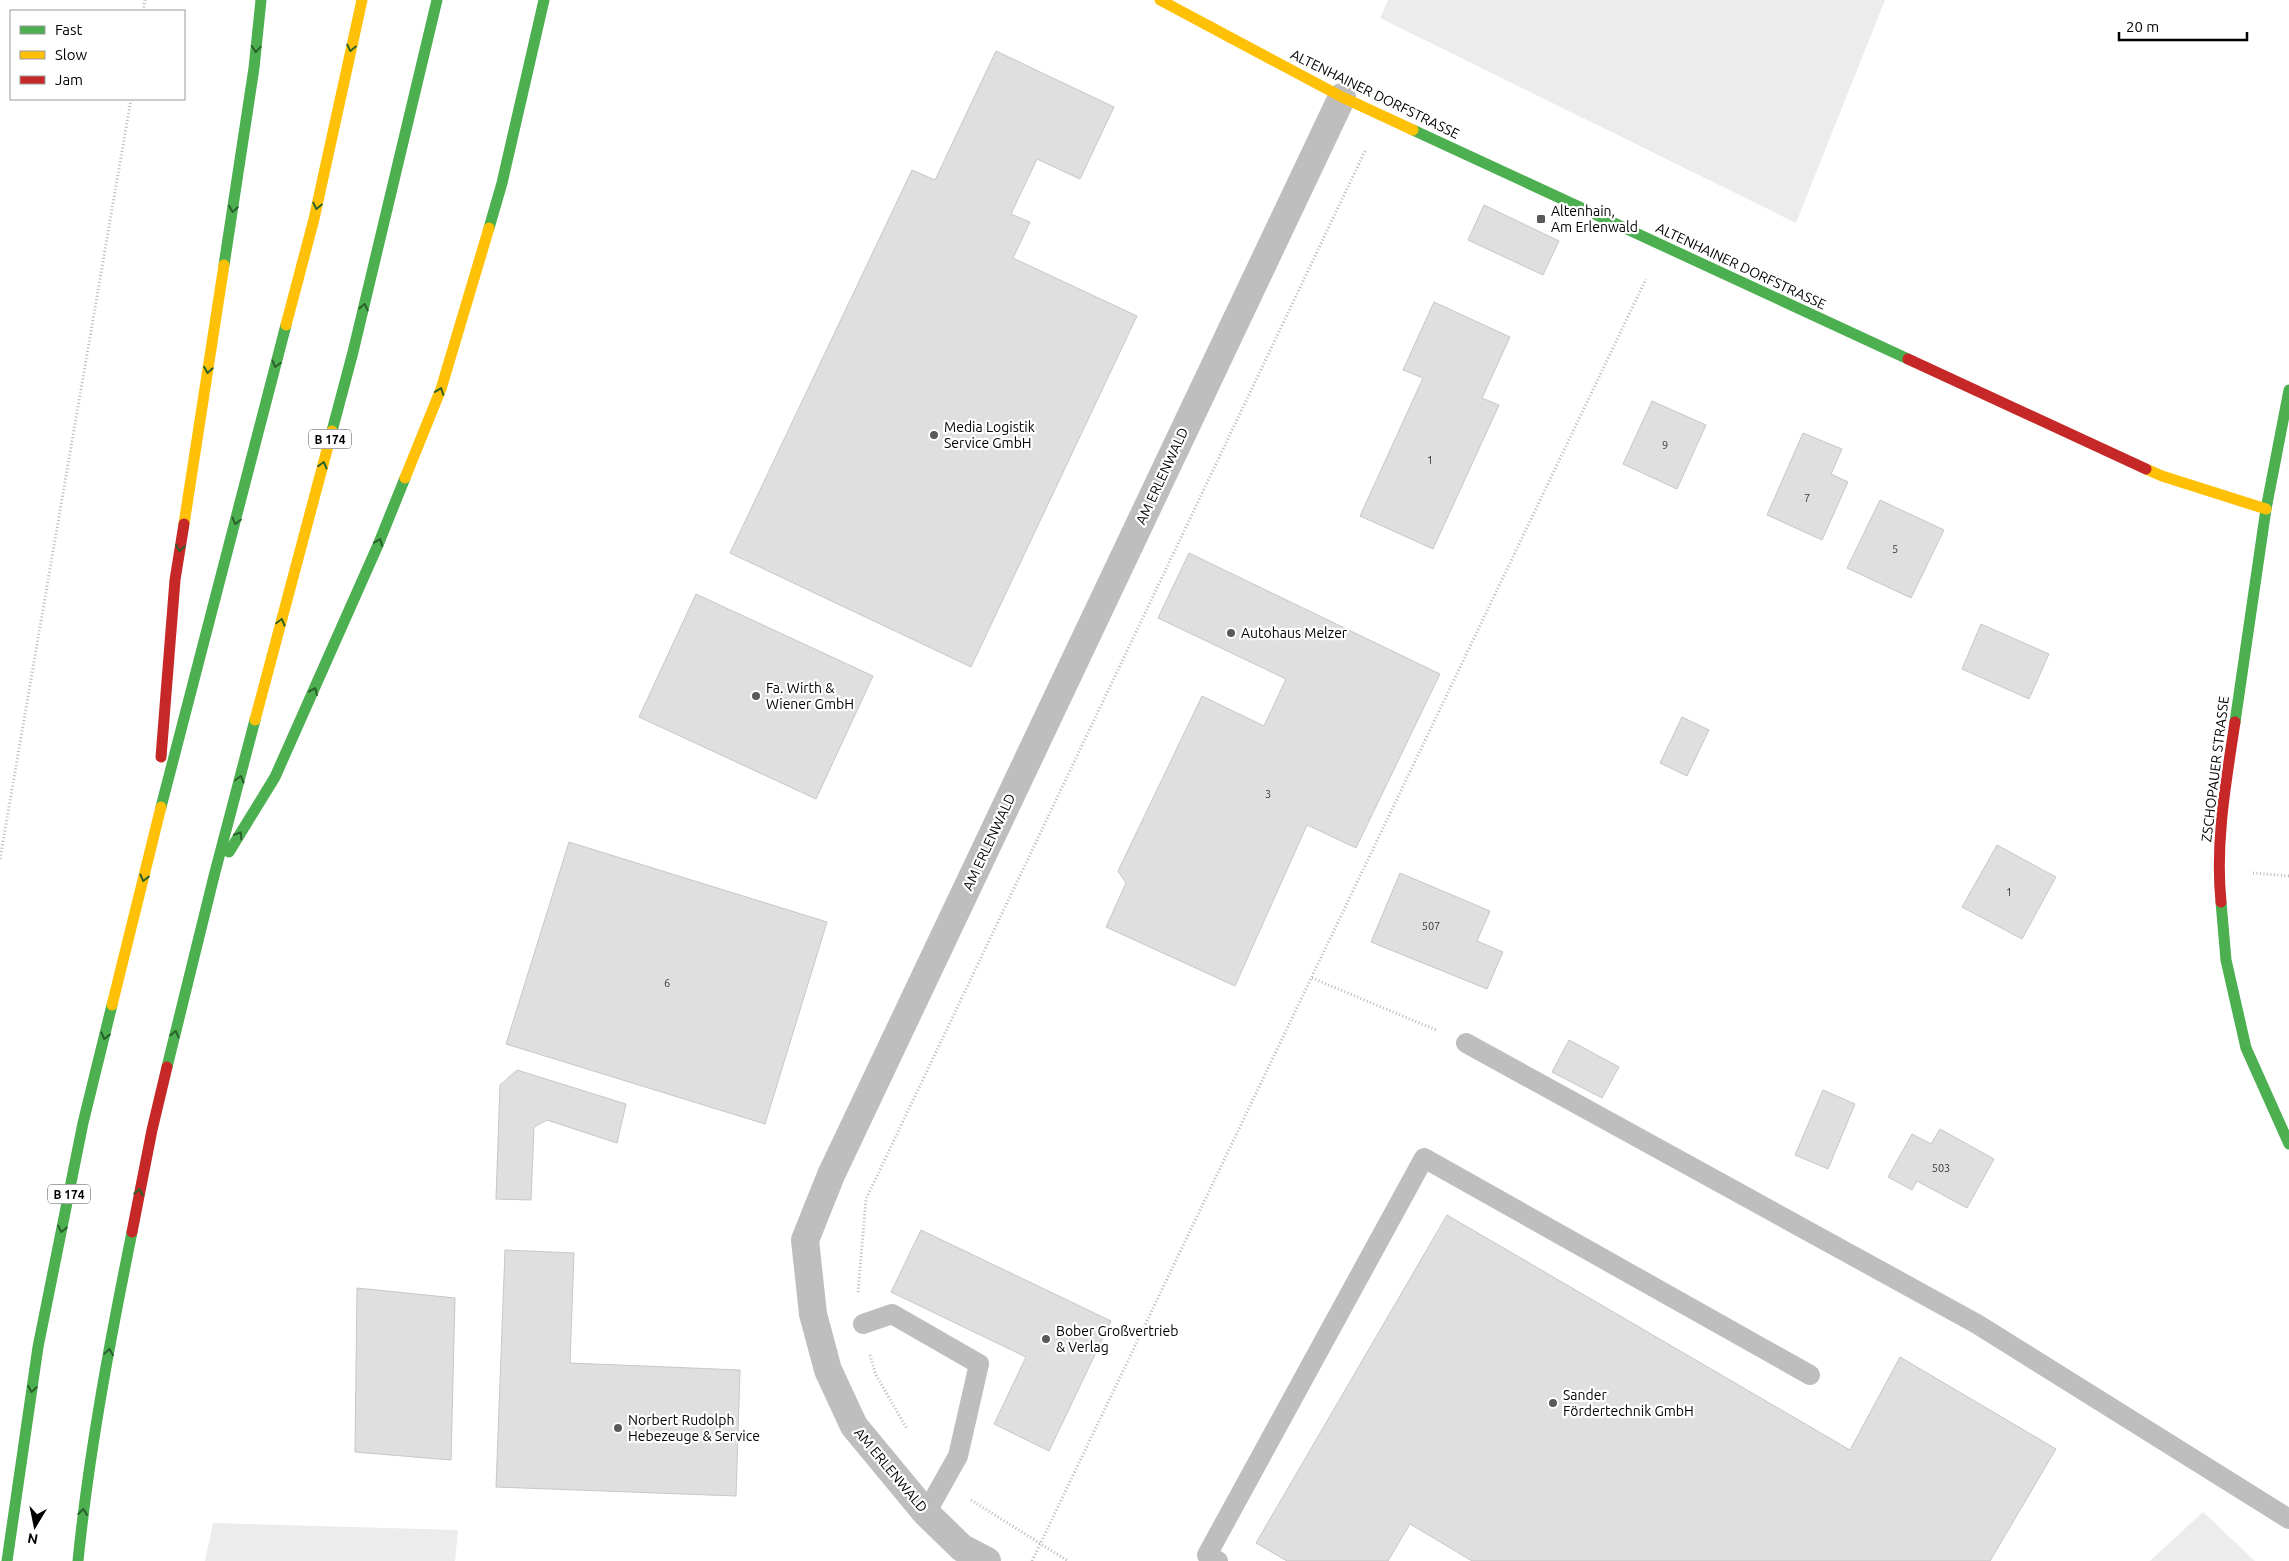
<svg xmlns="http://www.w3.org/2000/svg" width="2289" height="1561" font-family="Ubuntu,sans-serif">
<rect width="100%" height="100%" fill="#fff"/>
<!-- green -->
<g fill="#ececec">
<path d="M1388,0H1885L1796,223L1380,18Z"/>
<path d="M2203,1512L2255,1561H2150Z"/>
<path d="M213,1523L458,1530L455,1561H205Z"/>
</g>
<!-- building -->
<g fill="#dfdfdf" stroke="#c7c7c7">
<path d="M996,51L1114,107L1080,179L1037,159L1011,214L1030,222L1013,258L1137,316L971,667L730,553L912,170L935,180Z"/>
<path d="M1484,205L1559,241L1543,275L1468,240Z"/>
<path d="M1434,302L1510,337L1482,398L1499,405L1433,549L1360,516L1423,378L1403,370Z"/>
<path d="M1652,401L1706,425L1677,489L1623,464Z"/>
<path d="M1803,433L1842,449L1831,474L1848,482L1822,540L1767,515Z"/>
<path d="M1880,500L1944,530L1911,598L1847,568Z"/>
<path d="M1189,553L1440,674L1356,848L1307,825L1235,986L1106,927L1126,883L1118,871L1202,696L1264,726L1286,679L1158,618Z"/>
<path d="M696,594L873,676L816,799L639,717Z"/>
<path d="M1981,624L2049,654L2029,699L1962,669Z"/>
<path d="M1682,717L1709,730L1687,776L1660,763Z"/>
<path d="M569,842L827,922L765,1124L506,1044Z"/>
<path d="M1997,845L2056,877L2022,939L1962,907Z"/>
<path d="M1400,873L1490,911L1477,941L1503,952L1487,989L1371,942Z"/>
<path d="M1569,1040L1619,1067L1602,1098L1552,1072Z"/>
<path d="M517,1070L626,1104L617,1143L547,1120L534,1127L531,1200L496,1199L500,1085Z"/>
<path d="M1823,1090L1855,1104L1828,1169L1795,1155Z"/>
<path d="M1940,1129L1994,1159L1967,1208L1917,1181L1912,1190L1888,1177L1912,1134L1931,1144Z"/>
<path d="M1447,1215L1850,1450L1900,1357L2056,1449L1990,1561H1472L1410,1524L1388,1561H1287L1256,1543Z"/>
<path d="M921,1230L1111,1321L1049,1451L994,1424L1026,1357L891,1292Z"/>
<path d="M505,1250L574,1253L570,1363L740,1370L736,1496L496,1487Z"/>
<path d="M357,1288L455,1298L451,1460L355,1452Z"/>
</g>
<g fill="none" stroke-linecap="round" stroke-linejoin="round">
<!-- path -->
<g stroke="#b9b9b9" stroke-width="3" stroke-dasharray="1 2.5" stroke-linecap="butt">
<path d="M143,11L145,0"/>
<path d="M0,859L131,99"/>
<path d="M2253,873L2289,876"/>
<path d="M1312,978L1436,1030"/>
<path d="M858,1292L866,1199L1366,149"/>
<path d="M870,1355L876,1375L907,1429"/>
<path d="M971,1500L1068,1561"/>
<path d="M1032,1561L1646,279"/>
</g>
<!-- lane -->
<g stroke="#bebebe" stroke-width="20">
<path d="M1466,1043L1977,1324L2289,1519"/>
<path d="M863,1324L892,1314L979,1364L958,1456L926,1513"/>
<path d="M1218,1561L1207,1555L1424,1158L1810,1375"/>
</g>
<!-- street -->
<path stroke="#bebebe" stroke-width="28" d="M987,1561L962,1548L926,1513L854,1426L828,1370L813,1314L805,1240L831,1175L1342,97"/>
<!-- fast -->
<g stroke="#4caf50" stroke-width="11">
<path d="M1413,130L1908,359"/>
<path d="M489,228L502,183L544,0"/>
<path d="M224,265L254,68L261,0"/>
<path d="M332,431L353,352L437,0"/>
<path d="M2235,722L2266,509L2289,390"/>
<path d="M161,807L286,325"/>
<path d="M229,852L275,777L378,545L405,478"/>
<path d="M2221,902L2226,960L2246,1048L2289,1144"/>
<path d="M167,1067L214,876L255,720"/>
<path d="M7,1561L38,1347L83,1123L112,1005"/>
<path d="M78,1561C89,1451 110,1341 132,1232"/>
</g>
<!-- slow -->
<g stroke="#ffc107" stroke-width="11">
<path d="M1160,0L1342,97L1413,130"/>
<path d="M286,325L314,219L362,0"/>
<path d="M2146,469L2162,476L2266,509"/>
<path d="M405,478L441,389L489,228"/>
<path d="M184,524L224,265"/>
<path d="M255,720L332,431"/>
<path d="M112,1005L161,807"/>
</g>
<!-- jam -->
<g stroke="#c62828" stroke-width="11">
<path d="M1908,359L2146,469"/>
<path d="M161,757L175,580L184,524"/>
<path d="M2221,902C2215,842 2226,782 2235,722"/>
<path d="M132,1232L152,1130L167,1067"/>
</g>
</g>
<!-- one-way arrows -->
<defs><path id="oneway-chevron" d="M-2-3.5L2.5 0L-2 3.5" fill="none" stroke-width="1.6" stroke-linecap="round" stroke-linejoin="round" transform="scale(1.25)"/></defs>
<g stroke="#2a602c">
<use href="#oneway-chevron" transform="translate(351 48) rotate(102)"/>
<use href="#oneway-chevron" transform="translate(256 49) rotate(95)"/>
<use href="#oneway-chevron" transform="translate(317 206) rotate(102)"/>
<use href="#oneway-chevron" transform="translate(233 209) rotate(99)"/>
<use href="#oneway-chevron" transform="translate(364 307) rotate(-77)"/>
<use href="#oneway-chevron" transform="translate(276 364) rotate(105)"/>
<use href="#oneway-chevron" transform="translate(208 370) rotate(99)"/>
<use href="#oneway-chevron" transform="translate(440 391) rotate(-70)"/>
<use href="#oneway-chevron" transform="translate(323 465) rotate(-75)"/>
<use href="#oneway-chevron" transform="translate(236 521) rotate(105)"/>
<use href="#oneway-chevron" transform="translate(379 542) rotate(-68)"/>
<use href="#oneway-chevron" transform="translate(180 548) rotate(99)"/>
<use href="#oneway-chevron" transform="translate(281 622) rotate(-75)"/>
<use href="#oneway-chevron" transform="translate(314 691) rotate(-66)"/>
<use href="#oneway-chevron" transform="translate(240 779) rotate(-75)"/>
<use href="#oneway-chevron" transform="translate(239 835) rotate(-58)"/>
<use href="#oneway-chevron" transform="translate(144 878) rotate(104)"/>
<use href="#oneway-chevron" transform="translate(175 1034) rotate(-76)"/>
<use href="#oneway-chevron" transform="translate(105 1036) rotate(104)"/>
<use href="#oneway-chevron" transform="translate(139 1192) rotate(-79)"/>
<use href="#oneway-chevron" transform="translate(62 1229) rotate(101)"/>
<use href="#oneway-chevron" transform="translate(109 1352) rotate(-81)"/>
<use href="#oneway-chevron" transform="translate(32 1389) rotate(99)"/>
<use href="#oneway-chevron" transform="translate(83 1512) rotate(-83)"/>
</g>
<!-- markers -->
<g fill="#595959" stroke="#fff" stroke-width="2">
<rect x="1536" y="214" width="10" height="10" rx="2.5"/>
<circle cx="934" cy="435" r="5"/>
<circle cx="1231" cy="633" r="5"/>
<circle cx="756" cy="696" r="5"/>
<circle cx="1046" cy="1339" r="5"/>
<circle cx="1553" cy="1403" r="5"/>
<circle cx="618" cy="1428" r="5"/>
</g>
<g text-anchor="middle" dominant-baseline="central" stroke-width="4.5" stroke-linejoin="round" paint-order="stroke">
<!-- number labels -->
<g font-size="11" fill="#383838">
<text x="1665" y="445">9</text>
<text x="1430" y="460">1</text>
<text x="1807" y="498">7</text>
<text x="1895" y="549">5</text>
<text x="1268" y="794">3</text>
<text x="2009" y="892">1</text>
<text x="1431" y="926">507</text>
<text x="667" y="983">6</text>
<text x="1941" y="1168">503</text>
</g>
<!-- shield labels -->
<g fill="#fff" stroke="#4c4c4c" stroke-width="1">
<rect x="309" y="429.5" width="42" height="19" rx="4"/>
<rect x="48" y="1184.5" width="42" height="19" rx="4"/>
</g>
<g font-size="12" font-weight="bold" fill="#000">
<text x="330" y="439">B 174</text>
<text x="69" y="1194">B 174</text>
</g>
<!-- street labels -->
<g font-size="14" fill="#000" stroke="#fff">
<text transform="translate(1375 94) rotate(26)">ALTENHAINER DORFSTRASSE</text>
<text transform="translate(1741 266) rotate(25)">ALTENHAINER DORFSTRASSE</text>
<text transform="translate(1162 476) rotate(-65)">AM ERLENWALD</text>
<text transform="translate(2215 769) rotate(-83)">ZSCHOPAUER STRASSE</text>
<text transform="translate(989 842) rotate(-65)">AM ERLENWALD</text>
<text transform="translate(891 1470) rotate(50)">AM ERLENWALD</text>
</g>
<!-- poi labels -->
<g font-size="14" fill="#000" stroke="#fff" text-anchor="start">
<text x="1551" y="211">Altenhain,<tspan x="1551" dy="16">Am Erlenwald</tspan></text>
<text x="944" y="427">Media Logistik<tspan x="944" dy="16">Service GmbH</tspan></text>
<text x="1241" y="633">Autohaus Melzer</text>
<text x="766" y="688">Fa. Wirth &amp;<tspan x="766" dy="16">Wiener GmbH</tspan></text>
<text x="1056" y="1331">Bober Großvertrieb<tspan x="1056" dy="16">&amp; Verlag</tspan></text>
<text x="1563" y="1395">Sander<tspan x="1563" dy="16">Fördertechnik GmbH</tspan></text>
<text x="628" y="1420">Norbert Rudolph<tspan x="628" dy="16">Hebezeuge &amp; Service</tspan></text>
</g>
</g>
<!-- legend -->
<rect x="10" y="10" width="175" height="90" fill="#ffffff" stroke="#999999"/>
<rect x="20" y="26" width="25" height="8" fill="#4caf50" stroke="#999999"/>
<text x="55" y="35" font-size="15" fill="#000000">Fast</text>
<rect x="20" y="51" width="25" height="8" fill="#ffc107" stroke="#999999"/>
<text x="55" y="60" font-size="15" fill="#000000">Slow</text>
<rect x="20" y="76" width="25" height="8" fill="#c62828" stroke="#999999"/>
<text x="55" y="85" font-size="15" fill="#000000">Jam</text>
<!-- north arrow -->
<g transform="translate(35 1526) rotate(190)" stroke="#ffffff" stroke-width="4" paint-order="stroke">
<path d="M0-4L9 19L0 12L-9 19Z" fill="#000000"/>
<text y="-8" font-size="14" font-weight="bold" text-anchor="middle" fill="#000000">N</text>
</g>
<!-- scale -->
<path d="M2119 32v8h128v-8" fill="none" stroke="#000000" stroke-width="2.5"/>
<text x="2126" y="32" font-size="15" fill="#000000" stroke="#ffffff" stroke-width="4" paint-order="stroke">20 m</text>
</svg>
